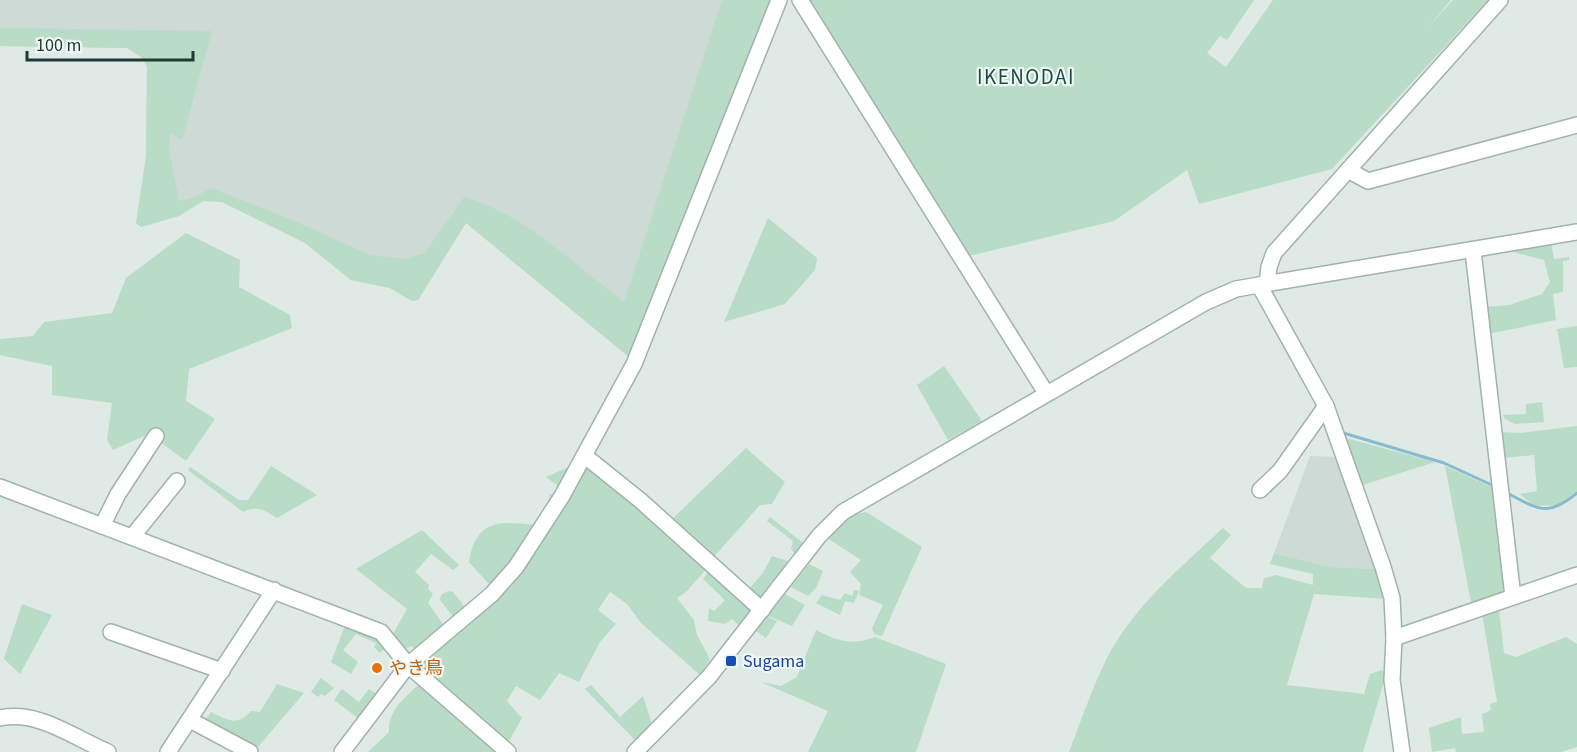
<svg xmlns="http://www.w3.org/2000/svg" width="1577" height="752" font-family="'Source Sans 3','Noto Sans JP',sans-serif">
<rect width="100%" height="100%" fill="#dfeae6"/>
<!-- built -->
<g fill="#cddad6">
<path d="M0,0H773L629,357L466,223L418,300L412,301L390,288L351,280L305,243L222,202L203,201L179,216L141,227L136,223L146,157L147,66L141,57L127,48L0,46Z"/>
<path d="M1310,456L1340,457L1376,569L1331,567L1274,553Z"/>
</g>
<!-- green -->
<g fill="#b8dcc5">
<path d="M722,0H773L629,357L466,223L418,300L412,301L390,288L351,280L305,243L222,202L203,201L179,216L141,227L136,223L146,157L147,66L141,57L127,48L0,46V28L212,31L182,140L170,133L169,151L179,201L195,197L211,188L290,219L370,255L404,259L425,253L464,197C523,213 576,266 624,302Z"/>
<path d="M806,0H1254L1227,40L1220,36L1207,53L1226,67L1273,0H1451L1427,28L1453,0H1488L1332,169L1199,204L1187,170L1114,221L965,257Z"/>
<path d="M768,218L817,258L815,270L785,304L724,322Z"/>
<path d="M186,233L240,260L239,287L290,315L292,328L189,369L186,401L215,419L186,461L157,440L162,428L113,450L107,440L112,403L52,395V366L0,355V339L33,336L44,322L112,313L126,278Z"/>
<path d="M1551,242L1554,259L1569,257V260L1563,261V292L1553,294L1556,320L1488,334L1485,307L1509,305L1542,294L1550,282L1544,260L1509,251Z"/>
<path d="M1577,326V367L1564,368L1557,329Z"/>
<path d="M944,366L982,421L948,440L917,385Z"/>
<path d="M1542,402L1544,422L1515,424L1505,419L1503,415L1526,414V404Z"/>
<path d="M1577,426V491L1558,505L1534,506L1520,494L1537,491L1534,455L1501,458L1500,432L1520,433Z"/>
<path d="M1342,437L1435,462L1360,486Z"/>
<path d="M746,448L785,482L772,504L760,505L712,559L671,520Z"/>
<path d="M586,464L707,568L687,591L677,598L694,620L697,635L710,659L700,675L641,623L627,604L610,592L598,610L616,624L600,642L579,682L559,673L540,700L516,686L507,701L522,718L503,752H368L389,732C388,710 405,698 419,684L415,664L494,599Z"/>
<path d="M271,466L317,495L277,518C265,510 257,505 243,512L188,470L190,467L239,500H248Z"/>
<path d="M571,466L561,488L546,477Z"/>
<path d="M1445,466L1494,488L1506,591L1504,596L1472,607Z"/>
<path d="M549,493L555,498L525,543L492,585L488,583L469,562C476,519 499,521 536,525L551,503Z"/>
<path d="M866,512L922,547L882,636L874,634L872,628L883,605L859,595L861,584L850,572L861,560L827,538L853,515Z"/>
<path d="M770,517L803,543L795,554L791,549L793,541L767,521Z"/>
<path d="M1223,528L1231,535L1210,558L1246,588H1262L1264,578L1276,575L1313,585V574L1270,564L1274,553L1331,567L1376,569L1386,599L1314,594L1287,685L1364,694L1370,674L1382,670L1386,675L1363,752H1069C1081,721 1092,688 1107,658C1134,606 1180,568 1223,528Z"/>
<path d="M422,530L459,565L453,570L431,554L415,572L429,585L428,589L433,594L428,603L445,627L415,650L412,646L405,649L393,634L407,609L356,569Z"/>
<path d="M772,556L788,561L761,599H757L748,590L763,573Z"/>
<path d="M809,564L823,571L816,588L808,596L791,587Z"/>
<path d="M710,569L750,608V612L739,625L732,619L725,624L708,621L709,608L714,611L725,600L703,579Z"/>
<path d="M854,590L859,591L854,603L845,601L840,615L816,603L822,595L840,600L845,593L852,596Z"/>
<path d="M448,591L453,592L464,606L454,618L440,600L441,595Z"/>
<path d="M785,594L805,605L792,626L768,616Z"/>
<path d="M22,604L52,615L20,674L4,659Z"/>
<path d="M1499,609L1504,653L1516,657L1566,637L1577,644V747L1561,752H1456L1455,748L1432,752L1429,728L1461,717L1462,734L1484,732L1482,714L1491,710L1490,704L1497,702L1482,613Z"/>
<path d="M766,616L777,621L766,638L756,631Z"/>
<path d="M346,623L378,635L387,646L380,653L374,647L376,643L356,634L343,650L358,662L351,674L331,662Z"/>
<path d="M816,630C837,641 852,646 875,637L946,664L916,752H808L828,711L761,682L781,686L797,677Z"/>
<path d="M321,678L334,688L325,696L321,694L318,697L311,692Z"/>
<path d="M277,684L304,693L257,748L204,722L211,712C228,720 237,727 251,711L260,712Z"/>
<path d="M591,685L620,717L643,696L652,724L635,740L585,689Z"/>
<path d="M342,689L359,702L369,689L377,694L358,718L334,700Z"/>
</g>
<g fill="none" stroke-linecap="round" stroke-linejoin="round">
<!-- stream -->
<g stroke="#87bcd0" stroke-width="3">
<path d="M1340,432L1444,463L1494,486"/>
<path d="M1507,493C1538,509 1547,518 1577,493"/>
</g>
<!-- minor casing -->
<g stroke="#a2b2ae" stroke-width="18">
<g id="minor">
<path d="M800,0L1046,393"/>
<path d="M1348,170L1368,181L1577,125"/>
<path d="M1473,251L1513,597"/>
<path d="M1267,283L1269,267L1274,253L1500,0"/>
<path d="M1259,285L1326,406L1383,567L1392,598L1394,638L1392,680L1402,752"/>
<path d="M585,456L641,501L762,610"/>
<path d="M0,487L381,632L408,665L508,752"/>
<path d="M1260,490L1280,471L1326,406"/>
<path d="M102,526L118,494L156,436"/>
<path d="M132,537L177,481"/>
<path d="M111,632L222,671"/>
<path d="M1394,638L1577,575"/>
<path d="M0,718C39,710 74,738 108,752"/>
<path d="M190,720L250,752"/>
<path d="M168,752L274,590"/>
<path d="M342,752L408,665L492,594L516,567L562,496L634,364L779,0"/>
<path d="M635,752L709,677L819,536L843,512L1206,302L1236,289L1259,285L1577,232"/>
</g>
</g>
<!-- minor -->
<use href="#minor" stroke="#fff" stroke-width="15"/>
</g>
<!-- markers -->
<rect fill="#1a4fb4" stroke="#eff7f4" stroke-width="2" x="725" y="655" width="12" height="12" rx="3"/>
<circle fill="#e8710a" stroke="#eff7f4" stroke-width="2" cx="377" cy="668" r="6"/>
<g text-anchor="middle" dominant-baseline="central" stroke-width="4.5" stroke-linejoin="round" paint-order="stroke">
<!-- transit labels -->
<g font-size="18" fill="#164399" stroke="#eff7f4" text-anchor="start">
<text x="743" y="661">Sugama</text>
</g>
<!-- food labels -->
<g font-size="18" fill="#c56008" stroke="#eff7f4" text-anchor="start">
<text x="389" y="668">やき鳥</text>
</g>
<!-- quarter labels -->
<g font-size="21" letter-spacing="1.5" fill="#1d4c45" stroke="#eff7f4">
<text x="1026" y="77">IKENODAI</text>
</g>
</g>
<!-- scale -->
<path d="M27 51v9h166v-9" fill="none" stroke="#203a36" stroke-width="3"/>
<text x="36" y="51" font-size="18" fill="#203a36" stroke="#eff7f4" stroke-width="4.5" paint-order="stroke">100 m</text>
</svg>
